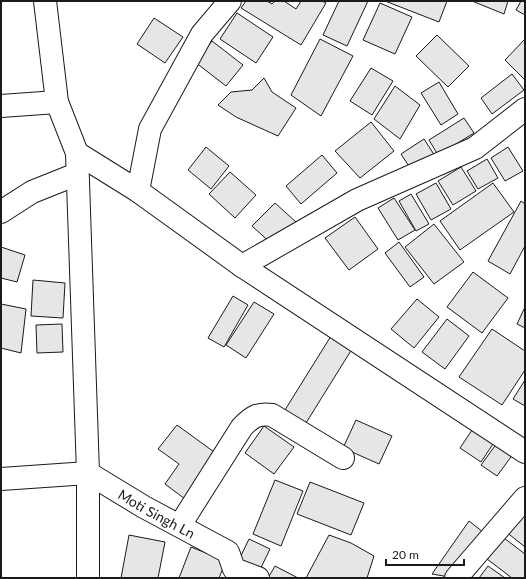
<svg xmlns="http://www.w3.org/2000/svg" width="526" height="579" font-family="Lato,sans-serif">
<rect width="100%" height="100%" fill="#fff"/>
<!-- building -->
<g fill="#e6e6e6" stroke="#1a1a1a">
<path d="M246,1H267L272,4L275,1H284L296,9L301,1H322L326,3L301,45L241,8Z"/>
<path d="M339,1H368L347,46L323,35Z"/>
<path d="M385,1H447L439,22Z"/>
<path d="M472,1H508L504,14Z"/>
<path d="M521,1H525V15L516,10Z"/>
<path d="M380,3L412,17L395,54L363,40Z"/>
<path d="M237,13L273,37L256,63L220,39Z"/>
<path d="M154,18L183,37L165,63L137,44Z"/>
<path d="M437,35L469,66L448,87L416,56Z"/>
<path d="M320,39L353,56L321,116L291,95Z"/>
<path d="M525,39V80L505,60Z"/>
<path d="M212,41L243,65L226,86L195,62Z"/>
<path d="M371,68L393,81L372,115L350,101Z"/>
<path d="M512,74L524,90L492,114L481,98Z"/>
<path d="M264,78L272,92L296,108L278,136L236,117L218,105L231,92L252,90Z"/>
<path d="M439,82L458,114L441,125L421,93Z"/>
<path d="M395,86L420,105L400,139L374,119Z"/>
<path d="M464,118L474,133L438,155L429,140Z"/>
<path d="M371,122L394,151L360,178L335,151Z"/>
<path d="M424,139L435,156L412,171L401,154Z"/>
<path d="M206,147L229,166L211,189L188,170Z"/>
<path d="M508,147L523,171L505,181L491,158Z"/>
<path d="M322,155L337,173L301,204L286,186Z"/>
<path d="M487,159L498,178L478,189L467,171Z"/>
<path d="M461,167L476,191L453,205L438,181Z"/>
<path d="M230,172L256,195L235,218L209,194Z"/>
<path d="M436,183L451,209L431,220L416,194Z"/>
<path d="M493,183L514,212L460,250L440,221Z"/>
<path d="M411,194L429,224L416,231L399,201Z"/>
<path d="M394,198L415,230L398,240L378,208Z"/>
<path d="M521,201L525,204V246L510,274L488,261Z"/>
<path d="M275,203L296,222L274,246L252,226Z"/>
<path d="M355,217L378,249L349,270L325,238Z"/>
<path d="M434,224L464,262L434,284L405,247Z"/>
<path d="M399,242L424,277L410,287L385,253Z"/>
<path d="M1,247L25,255L17,282L1,278Z"/>
<path d="M473,272L508,298L482,333L447,307Z"/>
<path d="M33,280L65,283L63,318L31,316Z"/>
<path d="M233,296L248,305L224,347L208,338Z"/>
<path d="M417,299L439,317L414,348L391,329Z"/>
<path d="M254,302L274,314L246,358L226,345Z"/>
<path d="M1,304L26,309L21,353L1,348Z"/>
<path d="M525,307V328L517,324Z"/>
<path d="M447,319L469,336L445,369L422,352Z"/>
<path d="M62,324L63,352L37,353L36,325Z"/>
<path d="M492,329L525,351V370L502,405L459,377Z"/>
<path d="M331,336L352,349L301,431L280,418Z"/>
<path d="M525,380V406L513,399Z"/>
<path d="M356,420L392,436L379,464L343,448Z"/>
<path d="M476,424L497,438L481,462L460,448Z"/>
<path d="M177,425L221,457L189,502L165,484L179,464L158,449Z"/>
<path d="M264,426L294,447L274,474L245,453Z"/>
<path d="M500,439L516,450L497,476L481,465Z"/>
<path d="M275,480L303,491L281,546L253,534Z"/>
<path d="M310,482L364,503L351,535L297,514Z"/>
<path d="M525,506V547L505,531Z"/>
<path d="M469,521L488,536L455,578L432,574Z"/>
<path d="M129,535L165,542L158,578H121Z"/>
<path d="M329,535L351,543L374,556L367,578H306Z"/>
<path d="M504,538L525,554V578H512L487,559Z"/>
<path d="M249,539L270,549L257,576L236,566Z"/>
<path d="M191,547L226,561L219,578H179Z"/>
<path d="M275,566L298,578H268Z"/>
<path d="M488,566L505,578H479Z"/>
</g>
<g fill="none" stroke-linecap="round" stroke-linejoin="round">
<!-- minor casing -->
<g stroke="#1a1a1a" stroke-width="24">
<g id="minor">
<path d="M1,106L57,102"/>
<path d="M77,153L138,191L242,266L525,452"/>
<path d="M138,191L150,129L202,34L230,1"/>
<path d="M1,212L32,192L77,174"/>
<path d="M242,266L357,200L475,148L525,109"/>
<path id="s1" d="M1,479L88,473L144,507L228,552L234,569L258,578"/>
<path d="M180,525L242,427C252,417 257,413 272,415L343,458"/>
<path d="M456,578L525,498"/>
</g>
</g>
<!-- major casing -->
<g stroke="#1a1a1a" stroke-width="24">
<path id="major" d="M45,1L57,102L77,153L88,473V578"/>
</g>
<!-- minor -->
<use href="#minor" stroke="#fff" stroke-width="22"/>
<!-- major -->
<use href="#major" stroke="#fff" stroke-width="22"/>
</g>
<g text-anchor="middle" dominant-baseline="central" stroke-width="3" stroke-linejoin="round" paint-order="stroke">
<!-- street labels -->
<g font-size="14" fill="#1a1a1a" stroke="#fff">
<text stroke="none"><textPath href="#s1" startOffset="167">Moti Singh Ln</textPath></text>
</g>
</g>
<!-- border -->
<rect width="526" height="579" fill="none" stroke="#1a1a1a" stroke-width="4"/>
<!-- scale -->
<path d="M386 559v6h78v-6" fill="none" stroke="#1a1a1a" stroke-width="2"/>
<text x="392" y="559" font-size="12" fill="#1a1a1a" stroke="#ffffff" stroke-width="3" paint-order="stroke">20 m</text>
</svg>
